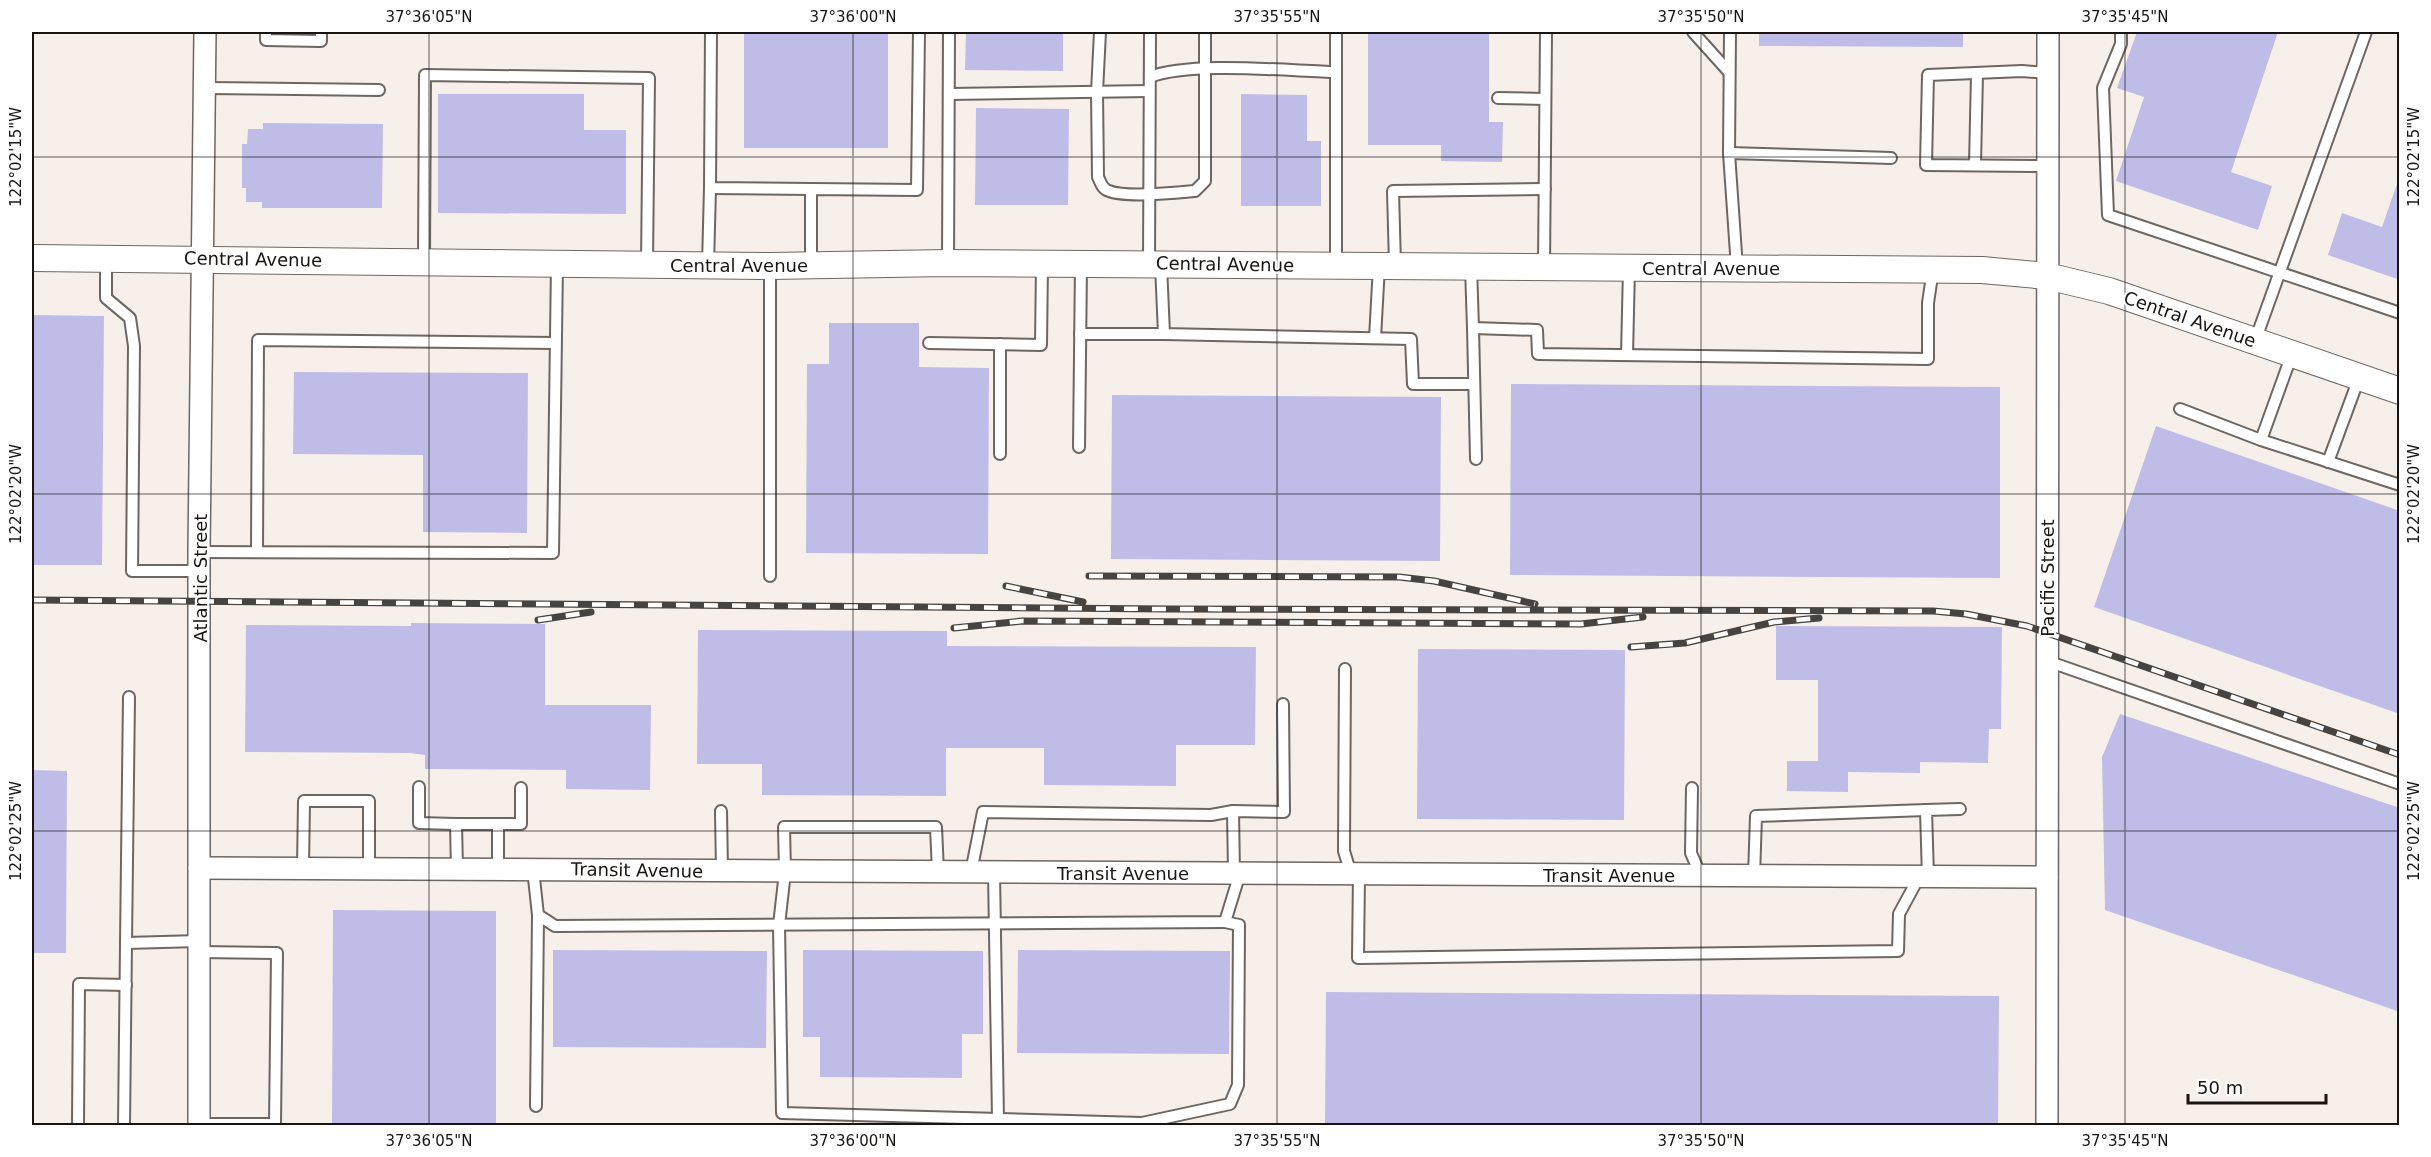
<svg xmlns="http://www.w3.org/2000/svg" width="2431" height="1157" font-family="'DejaVu Sans',sans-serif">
<rect width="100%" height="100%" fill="#f7efea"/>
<!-- building -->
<g fill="#bfbde7">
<rect x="744" y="32" width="144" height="116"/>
<path d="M966,32H1063V71L965,70Z"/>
<path d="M1368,32H1489V122H1503L1502,162L1441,161V145H1368Z"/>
<path d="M1759,32H1963V47L1759,46Z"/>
<path d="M2137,32H2278L2231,172L2272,186L2258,230L2116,181L2144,97L2117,88Z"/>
<path d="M438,94H584V130H626V214L438,213Z"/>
<path d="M1241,94L1307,95V141H1321V206H1241Z"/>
<path d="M976,108L1069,109L1068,205H975Z"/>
<path d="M263,123L383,124L382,208H262V202H246V188H242V144H247L248,129H263Z"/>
<path d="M2397,184H2400V280L2328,255L2342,213L2382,227Z"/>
<path d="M32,315L104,316L102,565H32Z"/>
<path d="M829,323H919V367L989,368L988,554L806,553L807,364H829Z"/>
<path d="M294,372L528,373L527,533L423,532V455L293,454Z"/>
<path d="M1511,384L2000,387V578L1510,575Z"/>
<path d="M1112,395L1441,397L1440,561L1111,559Z"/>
<path d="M2156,426L2400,511V714L2094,607Z"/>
<path d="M411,623L545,624V705H651L650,790L566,789V770L425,769V755L410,753L245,752L246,625L411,626Z"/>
<path d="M1776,626L2002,627L2001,729H1989L1988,763L1920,762V773L1848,772V792L1787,791V761H1818V680H1776Z"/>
<path d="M698,630L947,631V646L1256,647L1255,745H1176V786L1044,785V748H946V796L762,795V764H697Z"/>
<path d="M1418,649L1625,650L1624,820L1417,819Z"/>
<path d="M2120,714L2400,808V1012L2105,910L2102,757Z"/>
<path d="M32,770L67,771L66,953H32Z"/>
<path d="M333,910L496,911V1125H332Z"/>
<path d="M553,950L767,951L766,1048L553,1047Z"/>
<path d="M803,950L983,951V1034H962V1078L820,1077V1037H803Z"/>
<path d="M1018,950L1230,951L1229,1054L1017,1053Z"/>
<path d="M1326,992L1999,996L1998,1125L1325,1123Z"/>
</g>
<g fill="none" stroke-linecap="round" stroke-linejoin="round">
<!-- service casing -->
<g stroke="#6d6662" stroke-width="14">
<g id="service">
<path d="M266,32V40L321,41V32"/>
<path d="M711,32L710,188L811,189"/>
<path d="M1100,32L1097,92L1098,177C1101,183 1102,189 1109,191C1126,198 1175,193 1195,191L1205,181V32"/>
<path d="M1336,32V265"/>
<path d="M1693,32L1729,72"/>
<path d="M2121,32V44L2103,88L2108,215L2400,313"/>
<path d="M1150,77C1191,61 1289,71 1336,72"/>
<path d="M204,88L379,90"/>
<path d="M949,94L1149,91"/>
<path d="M1498,98L1545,99"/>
<path d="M1729,153L1730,32"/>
<path d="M1975,164L1977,74"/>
<path d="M2047,166L1926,165L1928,75L2022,71L2048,73"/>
<path d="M106,259V298L130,318L134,346L132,571H201"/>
<path d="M424,261L425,75L649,78L647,264"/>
<path d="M948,263L949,32"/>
<path d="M1149,264L1150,32"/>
<path d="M708,265L710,188"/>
<path d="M811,265V189L917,190L919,32"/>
<path d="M1161,265L1164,334L1411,339L1413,384H1474"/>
<path d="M1395,265L1393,191L1545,189"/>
<path d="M770,266V576"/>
<path d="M1471,267L1473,328L1537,330L1538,354L1928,359V303L1933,269"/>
<path d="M1544,267L1546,32"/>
<path d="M1737,268L1729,153L1891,158"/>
<path d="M1473,328L1476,459"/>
<path d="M1080,334H1164"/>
<path d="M1375,338L1379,266"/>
<path d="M2255,341L2366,32"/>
<path d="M929,343L1041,345L1042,264"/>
<path d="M1000,344V454"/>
<path d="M1627,355L1629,268"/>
<path d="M2180,409L2261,440L2292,354"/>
<path d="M2261,440L2400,485"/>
<path d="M1079,447L1081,264"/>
<path d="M2328,462L2359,378"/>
<path d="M199,552L553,553L557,264"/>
<path d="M257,552L258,340L555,343"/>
<path d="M2047,661L2400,784"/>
<path d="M1345,669L1344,851L1351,874"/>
<path d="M129,697L126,943L199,941"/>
<path d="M419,787V823L456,824L457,869"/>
<path d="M1692,788L1691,853L1701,876"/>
<path d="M721,811L722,871"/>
<path d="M1233,811L1234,873"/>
<path d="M456,824H521V788"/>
<path d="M498,824V869"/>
<path d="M303,868L304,801H369V868"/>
<path d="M533,869L538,915L536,1106"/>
<path d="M938,872L936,827H784L785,872L779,925L782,1113L1142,1123L1230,1104L1238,1085L1239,925L1225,922"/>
<path d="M971,872L983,812L1211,815L1233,811L1284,812L1283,704"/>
<path d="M994,872L998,1119"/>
<path d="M1359,874L1358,958L1898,951L1899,914L1919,877"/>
<path d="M1754,876L1756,816L1926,810"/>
<path d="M1928,877L1926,810L1960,809"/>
<path d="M538,915L555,926L1225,922L1240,873"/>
<path d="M199,1124H275L277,953L199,952"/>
<path d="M78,1126L79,984L126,985"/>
<path d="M124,1126L126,943"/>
</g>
</g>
<!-- minor casing -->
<g stroke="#6d6662" stroke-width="24">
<g id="minor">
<path d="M199,868L2047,877"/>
<path d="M199,1126V552L205,32"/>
<path d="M2047,1126L2048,32"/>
</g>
</g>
<!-- tertiary casing -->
<g stroke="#6d6662" stroke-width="28">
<path id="tertiary" d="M32,258L770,266L948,263L1982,270L2047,276L2109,291L2400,391"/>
</g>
<!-- service -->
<use href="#service" stroke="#fff" stroke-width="10"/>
<!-- minor -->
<use href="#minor" stroke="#fff" stroke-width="21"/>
<!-- tertiary -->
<use href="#tertiary" stroke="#fff" stroke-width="26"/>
<!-- rail casing -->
<g stroke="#474340" stroke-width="7">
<g id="rail">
<path d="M1089,576L1399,577L1434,581L1535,604"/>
<path d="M1006,586L1083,602"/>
<path d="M32,600L1167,609L1933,611L1966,614L2027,626L2400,755"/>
<path d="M538,620L591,612"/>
<path d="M954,628L1022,621L1581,624L1643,617"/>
<path d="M1631,647L1685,643L1774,622L1819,618"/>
</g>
</g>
<!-- rail -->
<use href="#rail" stroke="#fefefe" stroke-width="4.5" stroke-dasharray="14" stroke-linecap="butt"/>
</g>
<!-- ticks -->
<path fill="none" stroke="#171412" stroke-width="1.5" stroke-opacity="0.45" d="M429,32V1126M853,32V1126M1277,32V1126M1701,32V1126M2125,32V1126M32,157H2400M32,494H2400M32,831H2400"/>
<g text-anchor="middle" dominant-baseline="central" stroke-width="4.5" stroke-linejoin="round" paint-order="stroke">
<!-- street labels -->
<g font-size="18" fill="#171412" stroke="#fefefe">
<text transform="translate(253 259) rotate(1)">Central Avenue</text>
<text transform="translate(1225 264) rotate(1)">Central Avenue</text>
<text x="739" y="265">Central Avenue</text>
<text x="1711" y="268">Central Avenue</text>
<text transform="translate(2190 319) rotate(19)">Central Avenue</text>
<text transform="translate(200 578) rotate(-90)">Atlantic Street</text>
<text transform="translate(2047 578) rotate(-90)">Pacific Street</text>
<text transform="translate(637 870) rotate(1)">Transit Avenue</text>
<text x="1123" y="873">Transit Avenue</text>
<text x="1609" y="875">Transit Avenue</text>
</g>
</g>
<!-- border -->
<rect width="2431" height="1157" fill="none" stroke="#fefefe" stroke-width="66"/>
<!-- scale -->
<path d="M2188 1094v9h138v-9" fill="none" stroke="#171412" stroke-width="3"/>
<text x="2197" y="1094" font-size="18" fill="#171412" stroke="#fefefe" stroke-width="4.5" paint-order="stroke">50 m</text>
<rect x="33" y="33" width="2365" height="1091" fill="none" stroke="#171412" stroke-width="2"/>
<g font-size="15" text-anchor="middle" fill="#171412">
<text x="429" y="22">37°36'05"N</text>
<text x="853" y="22">37°36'00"N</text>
<text x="1277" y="22">37°35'55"N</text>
<text x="1701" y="22">37°35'50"N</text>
<text x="2125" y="22">37°35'45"N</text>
<text transform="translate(2414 157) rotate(-90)" y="5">122°02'15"W</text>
<text transform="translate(16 157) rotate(-90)" y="5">122°02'15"W</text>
<text transform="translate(2414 494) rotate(-90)" y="5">122°02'20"W</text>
<text transform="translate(16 494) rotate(-90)" y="5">122°02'20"W</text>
<text transform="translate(2414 831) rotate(-90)" y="5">122°02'25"W</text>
<text transform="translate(16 831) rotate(-90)" y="5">122°02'25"W</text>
<text x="429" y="1146">37°36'05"N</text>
<text x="853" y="1146">37°36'00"N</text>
<text x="1277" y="1146">37°35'55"N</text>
<text x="1701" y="1146">37°35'50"N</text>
<text x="2125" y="1146">37°35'45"N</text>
</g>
</svg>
